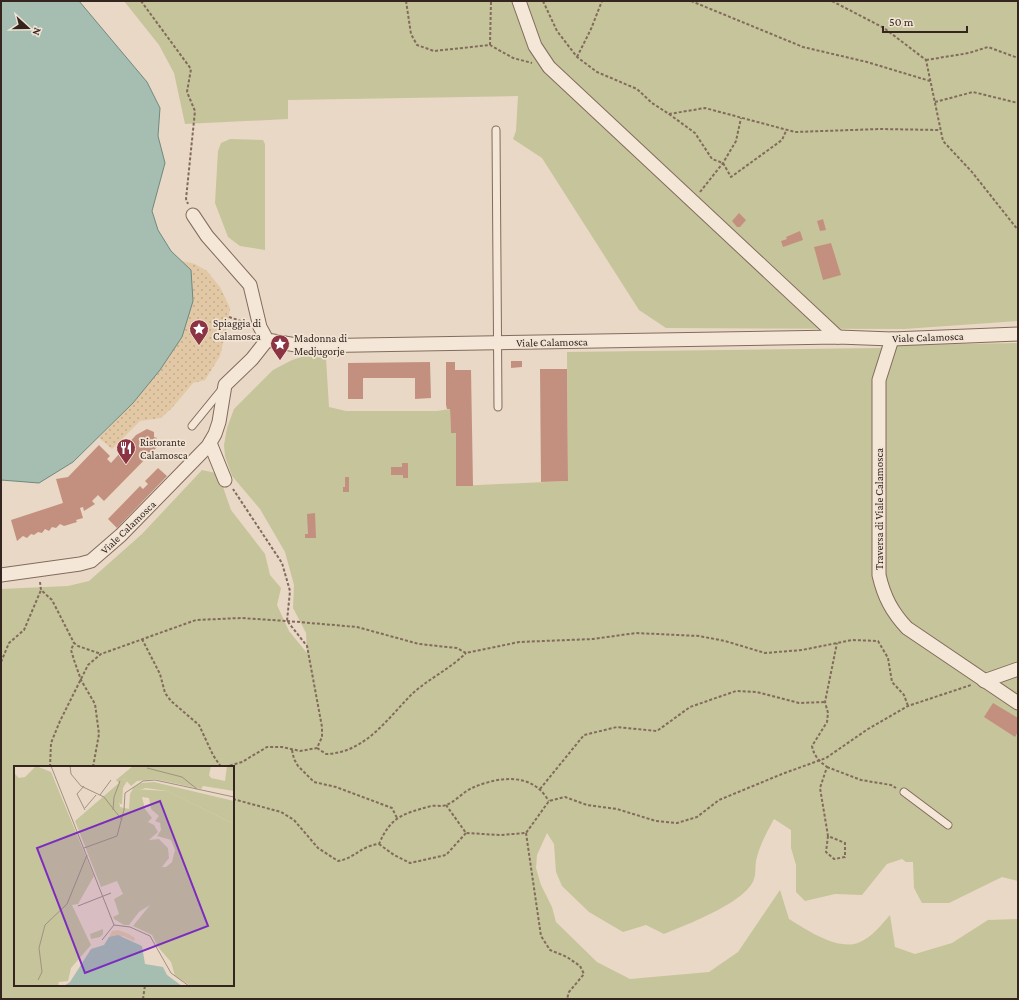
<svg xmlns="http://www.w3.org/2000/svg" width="1019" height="1000" font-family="'Crimson Pro',serif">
<defs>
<pattern id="sand-dots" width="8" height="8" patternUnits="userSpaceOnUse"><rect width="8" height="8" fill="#e2c8a5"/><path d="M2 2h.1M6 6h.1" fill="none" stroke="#c2ac8e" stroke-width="1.8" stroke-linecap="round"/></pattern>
</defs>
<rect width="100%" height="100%" fill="#e9d8c5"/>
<!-- green -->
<g fill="#c6c49a" fill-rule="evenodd">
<path d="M124,1H1018V321L904,329L666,328L639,310L542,158L513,139L516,131L518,96L288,100V119L185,124L174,73L159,45Z"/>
<path d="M230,139L263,140L265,144V250L240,246L228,237L215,203L218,151L221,143Z"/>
<path d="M1018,343V881L1002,877L949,903H922L914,888L913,862H906L902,859L887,864L862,895L835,894L805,901L796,892V865L791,848V830L774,819C767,832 759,846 756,861C755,867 756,874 754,879C747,902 686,925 664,934L646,925L623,932L589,912L562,886L556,872L554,844L547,833L537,855L536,868L541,885L552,907L556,922L597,962L630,979L709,972L738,952L780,890L789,919C807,930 839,952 860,942C872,937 882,924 890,915L895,947L915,954L952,943L988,920L1018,919V999H1V589L68,586L89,581L142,534L202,470L216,473L223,487L231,510L265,554L270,575L281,588L277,605L289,631L307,653L306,633L293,608L294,585L285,552L260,509L232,476L225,456L224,445L227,428L234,409L273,370L292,360L305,356L326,358L329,407L346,411H437L450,409L451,433H456L457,486L568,481L567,352L879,348L899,345ZM15,767H233V985H15Z"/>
</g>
<!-- sand -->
<path fill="url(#sand-dots)" d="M182,261L195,264L207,271L220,287L230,308L228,322L220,356L205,380L193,383L172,408L161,418L140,421L112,449L99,438L133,403L160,370L191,270Z"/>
<!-- water -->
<path fill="#a6bdb2" stroke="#6e8a7e" d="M1,1H79L147,82L160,108L158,136L165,163L152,211L158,230L171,251L191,270L193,301L182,337L160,370L133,403L73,462L39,483L1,480Z"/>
<!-- building -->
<g fill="#c3907f">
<path d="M739,213L746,220L740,227H737L732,221Z"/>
<path d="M823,219L826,230L820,231L817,221Z"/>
<path d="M800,231L803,240L783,247L781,241L787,239L786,237Z"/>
<path d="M831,243L841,275L823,280L814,247Z"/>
<path d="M511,361H522V367L511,368Z"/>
<path d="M430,362L431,398L415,399V378H363V399H348V363Z"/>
<path d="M446,362H455V370H471L473,486H456V433H451L450,409H447L446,405Z"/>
<path d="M540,369H567L568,481L541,482Z"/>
<path d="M147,429L154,432V437L157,438L153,444L157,447L104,501L98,495L92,501L95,504L84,511L83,507L80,508L83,518L76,520L77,522L64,526L60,524L56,528L52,527L49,531L45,529L42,533L38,532L34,535L31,534L27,538L23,536L17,541L11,520L63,503L56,479L68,477L99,445L110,456L107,459L111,463L136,435Z"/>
<path d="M402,463H408V478H403V475H391V467H402Z"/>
<path d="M158,468L167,476L117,528L108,519L140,486L143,489L148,484L145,481Z"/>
<path d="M345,477H349V492H343V487H345Z"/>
<path d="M315,513L316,538H305V534H308L307,514Z"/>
<path d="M993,703L1018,718V732L1015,737L984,717Z"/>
</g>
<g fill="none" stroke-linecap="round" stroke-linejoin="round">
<!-- service casing -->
<g stroke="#826b5d" stroke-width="9">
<g id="service">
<path d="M496,130L498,407"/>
<path d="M192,426L223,388"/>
<path d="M904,792L948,825"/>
</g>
</g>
<!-- minor casing -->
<g stroke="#826b5d" stroke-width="15">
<g id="minor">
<path d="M519,1L535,46L549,67L838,337"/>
<path d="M193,215L207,236L250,285L260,327L267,340L302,346L838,337L892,339L1018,334"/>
<path d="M892,339L879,380V575C884,597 892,612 907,628L1018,703"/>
<path d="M210,443L225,480"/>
<path d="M1,575L80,564L91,561L121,535L208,446L215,434L219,422L225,385L252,359L267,340"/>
<path d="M984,681L1018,669"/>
</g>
</g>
<!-- path -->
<g stroke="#826b5d" stroke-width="2" stroke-dasharray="3 2" stroke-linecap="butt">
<path d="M141,1L191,69L187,92L195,111L186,199L188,204"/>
<path d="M406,1L411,34L417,45L434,51L490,45L513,58L532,63"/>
<path d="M543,1L557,31L577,57L597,72L637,89L652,103L669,114L705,108L795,132L880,129L940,130"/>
<path d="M691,1L803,47L867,62L930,81"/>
<path d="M832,1L884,28L926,60L943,141L972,172L1018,230"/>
<path d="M490,45L491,1"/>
<path d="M577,57L591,29L602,1"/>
<path d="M926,60L969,53L988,47L1018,58"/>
<path d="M935,102L973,92L1018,103"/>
<path d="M669,114L695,133L712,159L723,163L731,177L782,140L786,131"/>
<path d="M700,192L723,163L736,141L741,118"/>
<path d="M229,317L247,323"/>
<path d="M40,582L41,590L52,600L74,643"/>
<path d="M287,621L357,627L419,644L457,648L466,653L519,642L593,639L636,633L699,636L725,641L765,653L802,650L852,640L878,641L888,658L892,682L904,695L908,706"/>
<path d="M142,639L160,674L165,693L171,701L199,725L213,755L221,767"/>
<path d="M1,662L9,643L24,630L41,590"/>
<path d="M317,748L326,754C365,753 387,719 412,694C428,679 450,669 466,653"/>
<path d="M292,750L294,759L298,766L314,782L336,787L392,808L397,818"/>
<path d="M50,767L51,743L60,721L88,665L101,654L196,620L241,618L287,621L290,591L282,563L233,489"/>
<path d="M93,767L99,734L95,704L81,680L74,660L71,650L74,643L78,646L101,654"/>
<path d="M225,767L242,762L267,747H282L300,751L317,748L322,737V727L307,646L288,622"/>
<path d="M827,767L861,780L891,785L896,788"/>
<path d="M540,789L584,735L617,727L657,731L690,707L736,691L757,692L799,703L825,702"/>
<path d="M233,799L281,812L294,820L318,848L338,861C356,858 360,846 379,844C391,816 403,814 431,806C436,805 442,807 446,805C455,802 463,792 472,788C492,779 521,773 539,789C543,792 546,797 549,801"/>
<path d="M446,805L466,833L500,835L526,833L549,801L565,797L587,805L617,809L656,821L677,823L697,817L719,800L782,774L826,758L868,729L908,706L971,685"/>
<path d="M526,833L541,936L550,950L567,957L580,966L584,974L569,992L567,999"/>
<path d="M828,836L826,852L834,859L845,857V843L828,836L820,788L827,767C819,761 814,756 812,746L827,722L828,713L825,702L837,643"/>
<path d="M379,844L394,855L410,863L446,855L466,833"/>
<path d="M143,999L145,985"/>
</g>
<!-- service -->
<use href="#service" stroke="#f5e7d7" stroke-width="7"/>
<!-- minor -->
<use href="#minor" stroke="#f5e7d7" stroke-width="13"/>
</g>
<!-- icons -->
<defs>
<g id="sight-pin" transform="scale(1)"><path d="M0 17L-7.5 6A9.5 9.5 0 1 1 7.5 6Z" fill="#8b3443" stroke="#f1e4d4"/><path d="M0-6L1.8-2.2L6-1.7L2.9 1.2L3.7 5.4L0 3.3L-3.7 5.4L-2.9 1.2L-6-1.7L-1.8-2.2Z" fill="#fff"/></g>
<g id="restaurant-pin" transform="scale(1)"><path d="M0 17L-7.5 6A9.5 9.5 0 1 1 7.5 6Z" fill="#8b3443" stroke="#f1e4d4"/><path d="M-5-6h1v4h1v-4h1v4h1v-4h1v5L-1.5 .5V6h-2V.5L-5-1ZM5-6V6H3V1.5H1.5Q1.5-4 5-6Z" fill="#fff"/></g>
</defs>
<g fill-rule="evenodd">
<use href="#sight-pin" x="199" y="329"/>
<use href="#sight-pin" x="280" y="344"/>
<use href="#restaurant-pin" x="126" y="448"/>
</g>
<g text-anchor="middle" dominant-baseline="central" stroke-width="3.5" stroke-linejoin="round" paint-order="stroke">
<!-- poi labels -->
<g font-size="11" fill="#34261f" stroke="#f1e4d4" text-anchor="start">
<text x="213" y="323">Spiaggia di<tspan x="213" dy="13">Calamosca</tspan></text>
<text x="294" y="338">Madonna di<tspan x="294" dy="13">Medjugorje</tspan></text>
<text x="140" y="442">Ristorante<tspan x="140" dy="13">Calamosca</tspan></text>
</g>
<!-- street labels -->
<g font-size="11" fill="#34261f" stroke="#f1e4d4">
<text transform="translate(928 337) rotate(-2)">Viale Calamosca</text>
<text transform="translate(552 342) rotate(-1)">Viale Calamosca</text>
<text transform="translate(879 509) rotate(-90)">Traversa di Viale Calamosca</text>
<text transform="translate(128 527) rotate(-44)">Viale Calamosca</text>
</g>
</g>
<!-- overview -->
<g transform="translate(14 766)">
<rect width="220" height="220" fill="#e9d8c5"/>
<path d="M22,0L37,6L80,110L64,138L58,139L77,179L57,202L54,215L45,216L44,220H0V7L5,12L11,11ZM119,0H197L195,9L197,12L211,15L213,0L220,1V25L189,20L187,23L141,13L123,15L117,20L110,12L105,35L106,41L115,43L116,28L119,23L153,25L220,58V220H177L161,210L157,196L144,181L138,169L119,160L136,139L125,146L115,159H110L100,153L99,151L105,148L100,133L109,128L103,115L87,121L61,55L105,17L102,14ZM128,31L135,32L137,43L145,50L141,55L146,57L147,64L143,70L157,74L161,84L158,96L152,101H148L155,92L154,82L145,73L135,74L144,66L140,59L134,56L138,52L131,43ZM89,163V168L86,171L77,173L76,168Z" fill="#c6c49a" fill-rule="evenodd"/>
<path d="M110,12L113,15L109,22L108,38H106L103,31ZM140,16L220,35V58L153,25L132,22L121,25L118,22L127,17Z" fill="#c6c49a"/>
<path d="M104,164L115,168L121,172L120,175L109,170L94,173L98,165Z" fill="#e2c8a5"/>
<path d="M104,169L128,180L131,198L149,201L153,209L168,220H50L56,216L77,183L90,179L95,171Z" fill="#a6bdb2"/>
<path fill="none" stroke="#a19183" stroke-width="1" d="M37,0L100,159M56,0L57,8L67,20L90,31M133,2L168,11L183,23M70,20L63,28L71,44M86,29L97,14M90,31L108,54M71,42L82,29M99,44L100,31L106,15M70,82L103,70L110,44L111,27L129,15L141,14L220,31M64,140L97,127M100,159L116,161L136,170L157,207L175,220M88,174L100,159M24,214L28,206L25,182L31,159L53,138L73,89"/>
<path fill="#7b2cbf" fill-opacity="0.15" stroke="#7b2cbf" stroke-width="2" d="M146,35L194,160L71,207L23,82Z"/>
<rect width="220" height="220" fill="none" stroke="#34261f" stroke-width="2"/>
</g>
<!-- border -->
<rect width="1019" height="1000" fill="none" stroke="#34261f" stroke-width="4"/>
<!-- north arrow -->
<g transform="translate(28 28) rotate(111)" stroke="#f1e4d4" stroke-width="3" paint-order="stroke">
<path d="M0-3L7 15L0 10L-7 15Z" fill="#34261f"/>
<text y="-6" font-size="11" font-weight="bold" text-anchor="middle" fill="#34261f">N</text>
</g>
<!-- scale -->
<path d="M883 26v6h84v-6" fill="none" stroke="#34261f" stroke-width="2"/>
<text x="889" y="26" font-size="12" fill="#34261f" stroke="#f1e4d4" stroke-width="3" paint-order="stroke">50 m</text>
</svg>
